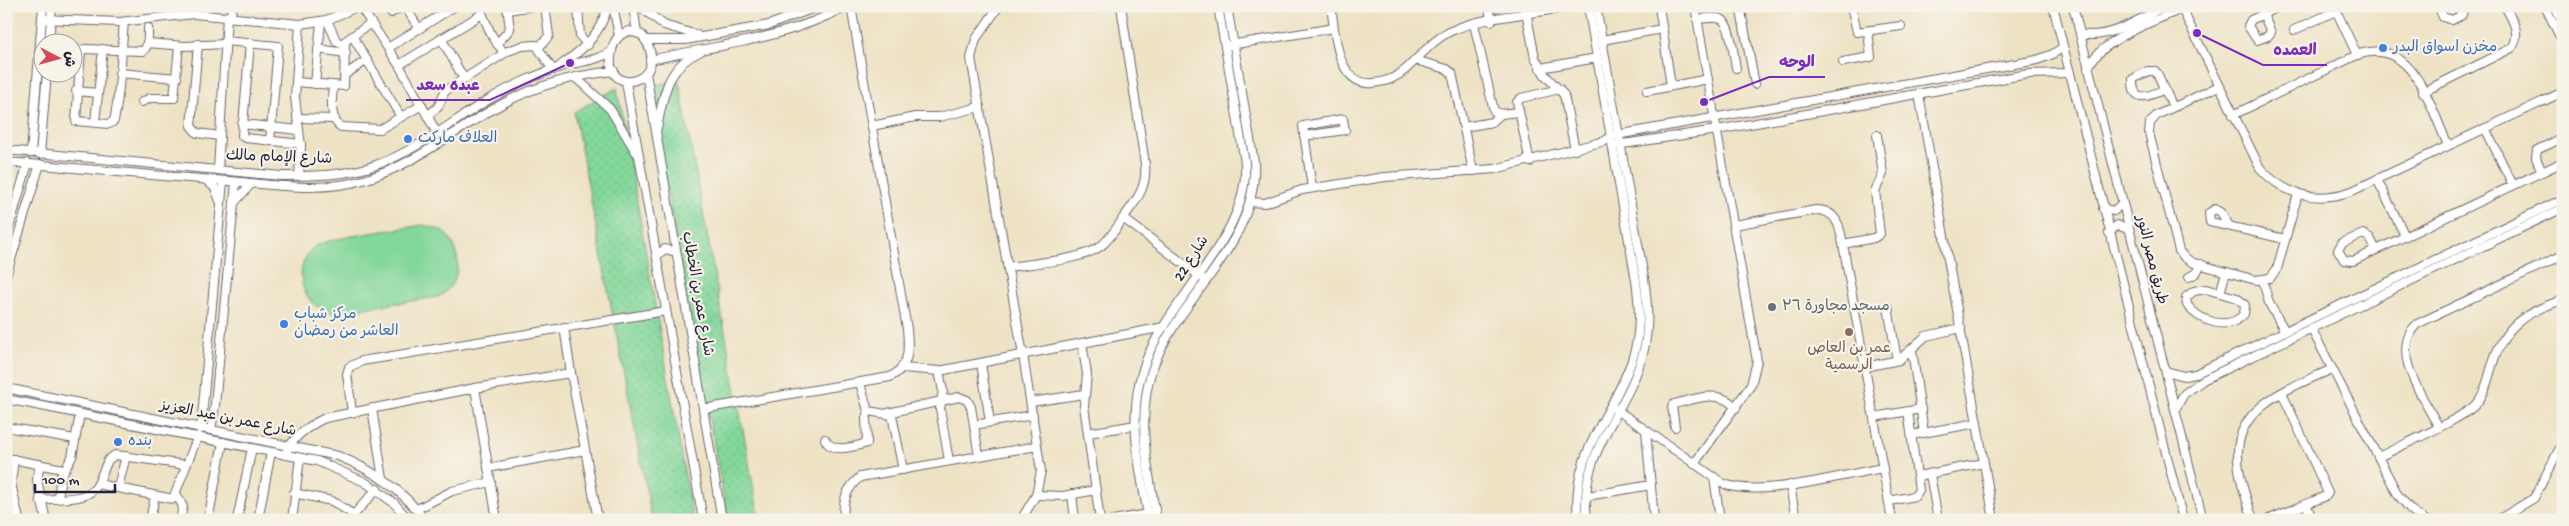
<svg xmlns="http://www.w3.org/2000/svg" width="2569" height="526" font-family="'Gochi Hand','Playpen Sans Arabic',sans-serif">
<defs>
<pattern id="grass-dots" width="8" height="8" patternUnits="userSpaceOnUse" patternTransform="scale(1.25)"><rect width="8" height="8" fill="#82d79a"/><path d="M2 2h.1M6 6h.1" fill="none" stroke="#70b886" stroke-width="1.8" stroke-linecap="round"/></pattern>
</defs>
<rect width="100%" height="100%" fill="#f7f3e8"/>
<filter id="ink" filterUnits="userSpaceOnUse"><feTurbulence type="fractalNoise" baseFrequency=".02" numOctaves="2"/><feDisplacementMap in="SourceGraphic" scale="10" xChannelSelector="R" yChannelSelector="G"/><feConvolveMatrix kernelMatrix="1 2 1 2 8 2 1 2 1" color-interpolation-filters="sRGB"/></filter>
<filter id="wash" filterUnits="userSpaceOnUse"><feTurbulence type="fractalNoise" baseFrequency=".0096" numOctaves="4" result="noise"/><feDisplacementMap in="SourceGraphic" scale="20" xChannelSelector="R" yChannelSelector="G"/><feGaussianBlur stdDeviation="1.12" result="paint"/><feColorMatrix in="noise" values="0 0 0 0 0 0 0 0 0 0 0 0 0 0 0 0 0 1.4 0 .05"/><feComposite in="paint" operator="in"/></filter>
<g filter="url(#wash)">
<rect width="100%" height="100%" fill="#eee2c4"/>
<!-- grass -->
<g fill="url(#grass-dots)" stroke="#527c6a">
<path d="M679,81L758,512L750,520H728L647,86Z"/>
<path d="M617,88L693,520H652L574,112Z"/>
</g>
<!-- park -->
<path fill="#82d79a" stroke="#527c6a" d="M423,225C429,227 437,228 442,231C464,247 463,284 438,297L332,313C315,307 305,300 302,282C299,270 304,255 314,247C327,237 402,229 423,225Z"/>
</g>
<g filter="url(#ink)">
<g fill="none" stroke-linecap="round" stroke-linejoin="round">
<!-- minor casing -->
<g stroke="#69656b" stroke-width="10">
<g id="minor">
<path d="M360,6L399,65L438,135"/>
<path d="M383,6L391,13L402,6"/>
<path d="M405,6L419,29"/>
<path d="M479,6L491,34L504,53"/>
<path d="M578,6L580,36L588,45"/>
<path d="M613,6L619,36"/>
<path d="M633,6L637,33"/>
<path d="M639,6L664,25L697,35"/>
<path d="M999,6L976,39L971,58L1023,355L1041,471L1036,495L1021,520"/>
<path d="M1331,6C1335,32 1336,87 1374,83C1385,82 1396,78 1405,70C1420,57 1432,40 1451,31C1486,15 1536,14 1574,6"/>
<path d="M1489,6L1491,21"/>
<path d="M1525,6L1535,58L1545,75L1564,95L1575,150"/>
<path d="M1659,6L1671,86"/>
<path d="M1740,6L1755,84"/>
<path d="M1851,6L1857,32L1901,26"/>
<path d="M2053,6L2183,520"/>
<path d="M2073,6L2203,520"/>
<path d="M2334,6L2357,55"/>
<path d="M2438,6L2443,17L2452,20L2462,15L2464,6"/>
<path d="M2545,6L2563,43"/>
<path d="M2555,6L2563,24"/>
<path d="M2182,9L2260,168C2285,196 2317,203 2352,191L2563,92"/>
<path d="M508,10L533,6"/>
<path d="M2263,14L2271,32L2268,36L2257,40L2248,26L2251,20L2280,6"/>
<path d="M231,17L232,6"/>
<path d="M42,19L119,22L194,14L300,24L327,20L359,6"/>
<path d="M1697,19C1705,19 1714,16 1721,19C1731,23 1734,58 1736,68"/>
<path d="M327,20L337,42L341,44L371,23"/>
<path d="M124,22C121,54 121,89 114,121L109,124L76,121L81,50L85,49L143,51C149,47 148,35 148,28"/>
<path d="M1474,24L1494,111L1501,114L1519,112"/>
<path d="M2294,30L2336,11"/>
<path d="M630,31L642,35C677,83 600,102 612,50C614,40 620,33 630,31Z"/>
<path d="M2080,34C2110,40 2139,19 2165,6"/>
<path d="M353,37L401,117"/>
<path d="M441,38L464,79"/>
<path d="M645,40H685L769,25L819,6"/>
<path d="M1602,40L1662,29"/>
<path d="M225,41L278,46L270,141"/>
<path d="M49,42L52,6"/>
<path d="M147,43L185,46L225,44"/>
<path d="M250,43L242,136L245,138L301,144"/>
<path d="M198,44L191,126L197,133L220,136"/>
<path d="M497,44L510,29L507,6"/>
<path d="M1230,45L1334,28"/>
<path d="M539,47L549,36L545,6"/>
<path d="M388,48L455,6"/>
<path d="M318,49L346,53"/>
<path d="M650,60C721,44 781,41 847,6"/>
<path d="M1415,60L1447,69L1452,73L1473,171"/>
<path d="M1843,62L1871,57L1868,31"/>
<path d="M399,65L482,14"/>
<path d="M561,65C584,49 600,35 608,6"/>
<path d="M1540,68L1597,58"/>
<path d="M2088,69C2097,40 2162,18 2189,6"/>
<path d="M119,73L177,78"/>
<path d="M646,73L722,520"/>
<path d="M346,74L367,60"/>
<path d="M575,77L610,109L636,152"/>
<path d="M296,82L344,86L345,43"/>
<path d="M626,82L703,520"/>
<path d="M315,84L321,22"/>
<path d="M333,86C332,98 329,120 341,127L380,129L422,105"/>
<path d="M2219,86L2157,115L2150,123L2149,133L2179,251L2185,258L2194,263L2256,280L2270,278L2277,269L2298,194"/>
<path d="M2165,89C2150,96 2132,105 2133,79L2148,71H2155L2157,73L2173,107"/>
<path d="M76,91L98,93"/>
<path d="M1647,91L1708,79"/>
<path d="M2423,92L2512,48C2522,33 2512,20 2505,6"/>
<path d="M1919,94L1994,520"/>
<path d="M142,102L150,98H174L179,46"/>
<path d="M428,115L438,107L445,91L508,51L522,46L536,45L553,70"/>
<path d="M2233,115L2357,55C2413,35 2430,107 2448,145"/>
<path d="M297,118L335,119"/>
<path d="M95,122L103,49"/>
<path d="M242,124L299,130"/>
<path d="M872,126L915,117H939L980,107"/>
<path d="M1465,127L1492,122L1501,114"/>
<path d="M657,128C664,94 666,67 701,51"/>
<path d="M2485,128L2513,185"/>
<path d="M1304,136L1345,130L1343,119L1303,126L1312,188"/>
<path d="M1616,145L1717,130L2028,74L2070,73"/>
<path d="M6,150L281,176C313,176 345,176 376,165C429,146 470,105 522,82C533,77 545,72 557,68C576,61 594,63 612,51"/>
<path d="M31,153L43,6"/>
<path d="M40,154L47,72"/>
<path d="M6,162C80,168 154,176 229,181C275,185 322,193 367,179C419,163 459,126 506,102C540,84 577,75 614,71"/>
<path d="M1530,162L1517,102L1521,98L1560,89"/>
<path d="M218,170L227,16"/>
<path d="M2542,172L2536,158L2537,150L2558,140H2563"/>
<path d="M299,176L301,147L295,97L300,24"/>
<path d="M2377,179L2405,236"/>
<path d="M206,180L215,188L220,201"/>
<path d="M1250,202L1265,203L1302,190L1385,177L1495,169L1605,141L1611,136L2037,60L2053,54L2063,47"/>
<path d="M234,203L251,184"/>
<path d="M2103,209L2114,211L2122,203"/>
<path d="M1123,218L1201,277"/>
<path d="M1734,225L1816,210C1837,210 1840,227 1843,244L1892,520"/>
<path d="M2229,226L2221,212L2215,209L2209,213L2210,222L2285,239"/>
<path d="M2109,233L2117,225L2128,229"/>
<path d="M6,237L28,163"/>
<path d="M1843,244L1874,238L1880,234L1875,191L1883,174L1877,135"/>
<path d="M2376,250L2370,238L2363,234L2342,243L2338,250L2344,260L2353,261L2563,162"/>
<path d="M657,255L665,249L676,252"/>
<path d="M1008,267C1033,263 1081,261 1101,246C1111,238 1119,224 1127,213C1139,197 1147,185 1145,164L1121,6"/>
<path d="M6,276L40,164"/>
<path d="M2189,277L2196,273L2201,264"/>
<path d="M2263,281L2269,303L2285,331"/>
<path d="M2206,289L2237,298L2245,305L2244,314C2228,332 2199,321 2187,305L2186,297L2194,291Z"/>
<path d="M2220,293L2226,272"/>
<path d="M1888,307L1897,360"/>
<path d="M564,327L571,373"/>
<path d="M2311,328L2398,495L2411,510L2425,520"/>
<path d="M1082,343L1087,374L1084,406L1100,520"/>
<path d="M1912,350L1924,433"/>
<path d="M981,363L990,422"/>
<path d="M1865,367L1899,360L1926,336L1961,328"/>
<path d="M903,368L939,371L1164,327"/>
<path d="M939,371L943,391L940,409L949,461"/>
<path d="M2166,371L2184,376L2195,374L2563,199"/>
<path d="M860,383L868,411L892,415L903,470"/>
<path d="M6,388L338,456C373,470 403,489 424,520"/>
<path d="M475,388L497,520"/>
<path d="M6,399L317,461L365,482L394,503L409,520"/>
<path d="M1031,402L1084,394"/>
<path d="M372,408L383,479"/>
<path d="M1614,408L1724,484C1761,498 1842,475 1883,468"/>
<path d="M2176,408L2184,394L2203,380L2563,208"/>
<path d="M703,409L890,377C910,367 909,349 907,329L851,6"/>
<path d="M352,412L347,374L349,367L362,361L666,311"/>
<path d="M888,413L959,397L967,400L971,407L979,456"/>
<path d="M1874,417L1921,409"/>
<path d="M974,425L1033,415"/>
<path d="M2438,426C2424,398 2388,351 2417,324L2563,255"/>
<path d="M6,427L75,439"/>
<path d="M1675,427L1672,406L1674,404C1695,399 1720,388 1736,408"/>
<path d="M201,429L223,181"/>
<path d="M211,430L215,405L236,182"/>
<path d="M1646,431L1654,520"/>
<path d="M1088,433L1136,425"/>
<path d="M1912,435L1977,423"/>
<path d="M825,439C831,454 854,447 867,443L866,418L868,411"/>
<path d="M285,455C292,437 308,426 325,418L475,388L571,373L598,520"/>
<path d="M2379,457C2401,445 2461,420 2476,404C2485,394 2488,379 2492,366C2503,327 2524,312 2563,300"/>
<path d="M6,458L63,469"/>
<path d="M14,459L11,483L19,520"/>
<path d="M40,464L37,480L46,520"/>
<path d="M1694,464L1751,385L1757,361L1695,6"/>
<path d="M488,468L585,450"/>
<path d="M1930,474L1938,520"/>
<path d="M1918,476L1984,463"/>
<path d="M1714,477L1720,520"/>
<path d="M98,484L108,460L115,455L186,465"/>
<path d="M1790,485L1796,520"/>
<path d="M118,487L126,456"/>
<path d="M176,493L183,507L180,520"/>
<path d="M294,493L332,501L354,515"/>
<path d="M1072,494L1075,520"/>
<path d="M1036,495L1063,496L1096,490"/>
<path d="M1587,496L1651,485"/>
<path d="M58,498L61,476L72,457L80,414"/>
<path d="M40,500C59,497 88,503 98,484L173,499L198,436"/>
<path d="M1889,501L1915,496L1919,490L1908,411"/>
<path d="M2306,504L2313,520"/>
<path d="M417,509L452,491L491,482"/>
<path d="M150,520L155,496"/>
<path d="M208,520L223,442"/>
<path d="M237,520L252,448"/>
<path d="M258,520L271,452"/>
<path d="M292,520L300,458"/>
<path d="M349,520L377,489"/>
<path d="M844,520C842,501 846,489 860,477L1037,446"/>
<path d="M1113,520L1148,514"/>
<path d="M1149,520C1140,471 1127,417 1143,369C1165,299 1250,239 1245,163L1218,6"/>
<path d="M1157,520C1148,472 1136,417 1152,370C1177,297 1259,245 1254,162L1227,6"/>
<path d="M1578,520C1571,450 1611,420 1632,360C1641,334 1640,308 1636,281L1588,6"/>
<path d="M1587,520C1578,453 1623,418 1641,360C1650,333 1648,306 1644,278L1596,6"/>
<path d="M2253,520C2247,500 2238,477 2238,456C2236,404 2294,387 2332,369"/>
<path d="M2267,520L2326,496L2328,493L2282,393"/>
<path d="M2498,520L2534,498L2563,442"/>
</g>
</g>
<!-- minor -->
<use href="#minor" stroke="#fff" stroke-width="8"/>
</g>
</g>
<!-- markers -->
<g fill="#3f7fe0" stroke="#f7f3e8" stroke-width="2">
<circle cx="2383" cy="48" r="5"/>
<circle cx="408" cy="139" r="5"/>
<circle cx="284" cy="324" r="5"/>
<circle cx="118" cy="442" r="5"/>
</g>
<circle fill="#6b7280" stroke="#f7f3e8" stroke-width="2" cx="1772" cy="307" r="5"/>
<circle fill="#8d6e63" stroke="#f7f3e8" stroke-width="2" cx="1849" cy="332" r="5"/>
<g text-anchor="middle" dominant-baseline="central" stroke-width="4.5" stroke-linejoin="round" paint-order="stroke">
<!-- shop labels -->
<g font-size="15" fill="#366cbe" stroke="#f7f3e8" text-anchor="start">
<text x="2393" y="48">مخزن اسواق البدر</text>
<text x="418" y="139">العلاف ماركت</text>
<text x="294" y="315">مركز شباب<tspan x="294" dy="17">العاشر من رمضان</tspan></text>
<text x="128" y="442">بنده</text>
</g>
<!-- street labels -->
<g font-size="15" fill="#22223b" stroke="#f7f3e8">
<text transform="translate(279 158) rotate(2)">شارع الإمام مالك</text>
<text transform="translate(1192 259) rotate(-57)">شارع 22</text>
<text transform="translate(2151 260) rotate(76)">طريق مصر النور</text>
<text transform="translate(697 294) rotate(80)">شارع عمر بن الخطاب</text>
<text transform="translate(228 419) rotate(11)">شارع عمر بن عبد العزيز</text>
</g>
<!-- worship labels -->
<g font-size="15" fill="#5b616d" stroke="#f7f3e8" text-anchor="start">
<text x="1782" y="307">مسجد مجاورة ٣٦</text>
</g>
<!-- education labels -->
<g font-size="15" fill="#785e54" stroke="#f7f3e8">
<text x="1849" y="349">عمر بن العاص<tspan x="1849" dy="17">الرسمية</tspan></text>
</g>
</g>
<!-- callouts -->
<path fill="none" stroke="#7b2cbf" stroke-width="2" d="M2197 33L2263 65H2327M1704 102L1769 77H1825M570 63L490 100H406"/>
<g fill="#7b2cbf" stroke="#f7f3e8" stroke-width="2">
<circle cx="2197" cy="33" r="5"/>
<circle cx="1704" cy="102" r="5"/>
<circle cx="570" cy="63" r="5"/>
</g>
<g font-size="16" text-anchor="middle" font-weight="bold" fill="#7b2cbf" stroke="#f7f3e8" stroke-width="4.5" stroke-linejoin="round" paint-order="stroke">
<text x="2295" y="55">العمده</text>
<text x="1797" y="67">الوحه</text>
<text x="448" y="90">عبده سعد</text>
</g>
<!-- margin -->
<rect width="2569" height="526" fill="none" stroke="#f7f3e8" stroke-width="25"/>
<!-- north arrow -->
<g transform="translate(58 58) rotate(96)"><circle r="24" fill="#f7f3e8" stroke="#a29fa3"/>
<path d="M0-4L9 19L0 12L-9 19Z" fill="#d1495b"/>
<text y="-8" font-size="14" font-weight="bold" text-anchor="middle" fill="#22223b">ش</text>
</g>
<!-- scale -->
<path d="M35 484v8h80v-8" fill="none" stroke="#22223b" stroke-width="2.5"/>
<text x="42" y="484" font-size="15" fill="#22223b" stroke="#f7f3e8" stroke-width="4" paint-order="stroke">100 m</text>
</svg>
